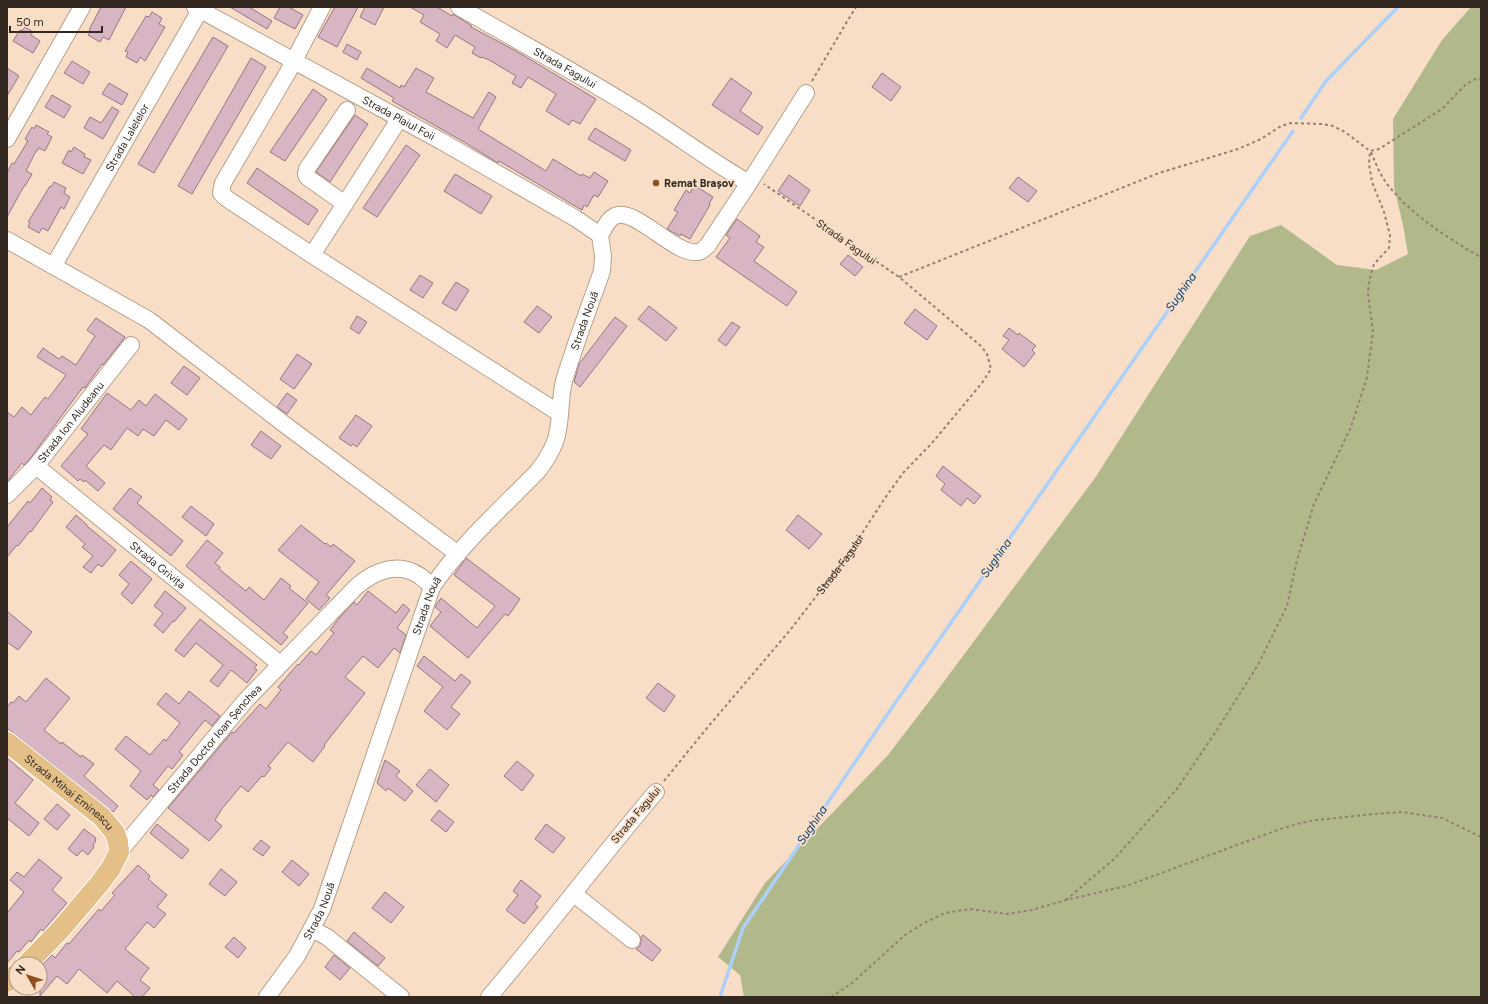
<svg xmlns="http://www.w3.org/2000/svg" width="1488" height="1004" font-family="Figtree,sans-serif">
<rect width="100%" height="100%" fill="#f9dec7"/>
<!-- green -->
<path fill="#b1b88a" d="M1471,7H1481V997H744L740,975L718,957L765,883L888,755L934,695L1095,478L1250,236L1281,225L1337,265L1376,270L1408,254L1403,225L1394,187L1393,119L1442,40Z"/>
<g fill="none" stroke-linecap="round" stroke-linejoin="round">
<!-- stream -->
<g stroke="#abd0fa" stroke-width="3.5">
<path d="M1301,118L1326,81L1398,7"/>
<path d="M720,997L743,928L893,706L1293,131"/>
</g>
</g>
<!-- building -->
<g fill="#d8b5c2" stroke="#967682">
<path d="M101,7H126L109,40L103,37L100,42L88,35L91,31L89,30Z"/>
<path d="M230,7H249L272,21L267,29Z"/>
<path d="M280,7H289L303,15L295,29L274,18Z"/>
<path d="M335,7H358L337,47L318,37Z"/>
<path d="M365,7H384L375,25L360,17Z"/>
<path d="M410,7H437L452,16L453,14L472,26L471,27L516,51L596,99L580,124L572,120L569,125L546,111L556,94L528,77L521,88L512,83L516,76L491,61L482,57L481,58L472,53L475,47L455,35L447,48L436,41L440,34L420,22L424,15Z"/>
<path d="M152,12L162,18L159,24L165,27L145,61L140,57L137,63L126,57L128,52L125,51L146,16L149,17Z"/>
<path d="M25,27L33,32L31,35L40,41L33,53L13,41L20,30L22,31Z"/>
<path d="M213,37L228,46L154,173L138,164Z"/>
<path d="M347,44L361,52L357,60L343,52Z"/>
<path d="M251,58L266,67L192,194L178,186Z"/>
<path d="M72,61L90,72L83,84L64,73Z"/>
<path d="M7,68L19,76L7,96Z"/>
<path d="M367,68L400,88L401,85L404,87L416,68L434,78L426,92L473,118L489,92L496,97L478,129L546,171L553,159L581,176L582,174L590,178L594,172L608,181L598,197L594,195L587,207L584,205L582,210L499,161L498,163L464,142L392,101L394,98L361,78Z"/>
<path d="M882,73L901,87L891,101L872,87Z"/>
<path d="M731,78L752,93L740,111L763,127L758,135L712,105Z"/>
<path d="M109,83L128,94L122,105L102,94Z"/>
<path d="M313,89L327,99L285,161L270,152Z"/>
<path d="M52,95L71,106L64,118L45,107Z"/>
<path d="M112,107L119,111L103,139L84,128L90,117L101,123Z"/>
<path d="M355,115L368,124L330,182L316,172Z"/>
<path d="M36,125L49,132L47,134L52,137L45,151L39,148L37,151H36L26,171L32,174L25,186H24L7,217V173L12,163L14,164L28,141L25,139L32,127L34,129Z"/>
<path d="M595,128L631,150L625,161L588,139Z"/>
<path d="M406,145L420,155L377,217L363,208Z"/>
<path d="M74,147L85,154L84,157L91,160L83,174L62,163L69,150L71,152Z"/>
<path d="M257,168L318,210L308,225L247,183Z"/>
<path d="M455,174L492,196L481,214L444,191Z"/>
<path d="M789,175L810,190L800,206L778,191Z"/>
<path d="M1018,177L1037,191L1028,202L1009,188Z"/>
<path d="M54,182L66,188L64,193L70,197L64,209L61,207L48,231L42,228L39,233L28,227L30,223L28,222L50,186L51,187Z"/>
<path d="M694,185L713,197L709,204L710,205L690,239L681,234L680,236L667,229L678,212L674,210L686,190L690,193Z"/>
<path d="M737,219L760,236L756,242L764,247L754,261L797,292L787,306L716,257L730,238L726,235Z"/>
<path d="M848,255L863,267L855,276L840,264Z"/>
<path d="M420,275L433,283L423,298L410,290Z"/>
<path d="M456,282L469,290L456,311L442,303Z"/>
<path d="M537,306L552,317L539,333L524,322Z"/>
<path d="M649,306L677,328L666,341L638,319Z"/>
<path d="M915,309L937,326L927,340L904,323Z"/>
<path d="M357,316L367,322L359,334L350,328Z"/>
<path d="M615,317L627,326L580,387L574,382L579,364Z"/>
<path d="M96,318L125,337L103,365L102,364L85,388L83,387L29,460L24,465L22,463L7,482V412L14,417L22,407L31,415L45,397L48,399L66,375L37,357L43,348L59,359L62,356L76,365L95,336L87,330Z"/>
<path d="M732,322L740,327L726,346L718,340Z"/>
<path d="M1009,328L1018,335L1019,333L1036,346L1032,350L1035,353L1024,367L1002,349L1009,340L1003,336Z"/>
<path d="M297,354L312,364L294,389L280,379Z"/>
<path d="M184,366L200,378L187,395L171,383Z"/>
<path d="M107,393L131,410L139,400L146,406L155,394L187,419L179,430L166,420L154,436L143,429L138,436L127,428L111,450L104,445L86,466L105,483L98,491L85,480L84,482L80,479L78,481L61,466L88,434L81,429Z"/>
<path d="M287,393L297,400L287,414L277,407Z"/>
<path d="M356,415L372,426L357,447L353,444L351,446L339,438Z"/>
<path d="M261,431L281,446L271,459L251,445Z"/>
<path d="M943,466L981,496L974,504L967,498L961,506L941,490L945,484L936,476Z"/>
<path d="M42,488L52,497L50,500L53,502L31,532L30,531L18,546L17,545L7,557V527L28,501L30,503Z"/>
<path d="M130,488L142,497L137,503L183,541L171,556L113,509Z"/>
<path d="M191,506L214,524L206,536L182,517Z"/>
<path d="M76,515L87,525V526L116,550L102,567L98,564L91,573L83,567L93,556L82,547L85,544L66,527Z"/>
<path d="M798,515L822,534L809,549L786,530Z"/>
<path d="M301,525L325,544L326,543L331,547L333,544L355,561L326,595L330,598L319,610L306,599L319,582L278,550Z"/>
<path d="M207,540L223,553L215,563L220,567L219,569L246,591L249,587L264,600L281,578L291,586L289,588L308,603L283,633L288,637L281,645L186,566Z"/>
<path d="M466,558L520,599L508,616L505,614L468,658L430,626L441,612L435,607L441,598L477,628L495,606L454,575Z"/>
<path d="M131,561L152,579L132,604L121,594L129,584L119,575Z"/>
<path d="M165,591L186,608L174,622L173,621L163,633L154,625L163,613L154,606Z"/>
<path d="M368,591L396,613L403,604L410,610L397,628L406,635L400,653L394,648L378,668L363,656L345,677L365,693L324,745L325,746L313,762L288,742L268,766L271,768L264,777L262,776L248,792L241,786L221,810L215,820L222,826L209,841L168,808L232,732L234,733L260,704L266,709L281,690L278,687L298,664L299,665L311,651L316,655L334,633L330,630L340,617L354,602L357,605Z"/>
<path d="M7,611L32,632L18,650L7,642Z"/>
<path d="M200,619L257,665L254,668L257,670L247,683L231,670L218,687L210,681L223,665L196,643L184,657L175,650Z"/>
<path d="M424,656L455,681L461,674L471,682L451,707L460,714L447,730L424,711L443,687L417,666Z"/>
<path d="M46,678L70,698L44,730L61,744L62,742L81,757L82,755L94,764L84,776L118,806L113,812L7,728V707L11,702L13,703L19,696L26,702Z"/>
<path d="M658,683L675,696L664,712L646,698Z"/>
<path d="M189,691L220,716L212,726L205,720L179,752L183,755L172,769L168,766L153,785L159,790L153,797L151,795L147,800L130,786L141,771L115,749L126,736L150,755L164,739L166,741L180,723L157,704L166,693L179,704Z"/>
<path d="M7,758L33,780L15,803L39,823L29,836L7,818Z"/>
<path d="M385,760L400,771L396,776L413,791L405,801L388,788L386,791L377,783Z"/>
<path d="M517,761L534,775L522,791L504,776Z"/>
<path d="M430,769L449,785L436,802L416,785Z"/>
<path d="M57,804L70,815L57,830L44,819Z"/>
<path d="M439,810L454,822L446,832L431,820Z"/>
<path d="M157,824L189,850L182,859L150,833Z"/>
<path d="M546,824L565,838L553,853L535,839Z"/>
<path d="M84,829L96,838L95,840L96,841L93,845L94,847L88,855L82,850L77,856L68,849Z"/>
<path d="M261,840L270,847L263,856L253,849Z"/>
<path d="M39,859L62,878L52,890L67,903L43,931L41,929L31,942L29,940L19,952L17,951L7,963V913L24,892L10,880L17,872L24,877Z"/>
<path d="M292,860L309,874L299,886L282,872Z"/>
<path d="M138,865L150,876L148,879L167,895L157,907L166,914L154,928L147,922L125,949L149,968L140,980L150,988L142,997H135L117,981L107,993L79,969L67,984L57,976L40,996V967L52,955L55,958L67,943L69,944L99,909L101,911L115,895L112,893Z"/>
<path d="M221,869L237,882L225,896L209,884Z"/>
<path d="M521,880L541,896L535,904L538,907L524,924L506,910L518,895L513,891Z"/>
<path d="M385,892L404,907L391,923L372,908Z"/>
<path d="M354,932L385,958L378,966L347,941Z"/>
<path d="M643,935L661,950L652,961L636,949L640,946L641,941V937Z"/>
<path d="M234,937L246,948L238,958L225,947Z"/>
<path d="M334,955L350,968L340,980L325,967Z"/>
</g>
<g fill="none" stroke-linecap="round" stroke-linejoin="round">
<!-- minor casing -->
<g stroke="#b99f89" stroke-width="18">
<g id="minor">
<path id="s2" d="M195,7L441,141L575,218L600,235"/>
<path d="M322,7L288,72L223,183L221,193L226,198L312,255L400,118"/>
<path id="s3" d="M459,7C518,41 577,73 635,109C674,133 710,161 749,183"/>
<path d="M7,139L82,7"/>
<path d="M345,204L307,177L306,174L307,169L347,110"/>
<path d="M600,235C604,229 608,219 615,216C636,206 679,261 701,251C703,250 706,247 708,245L749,183L806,93"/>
<path d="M7,240L149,320L284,424L458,554"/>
<path d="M312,255L559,413"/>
<path id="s4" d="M54,265L200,10"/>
<path id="s5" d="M36,466L280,664"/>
<path id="s6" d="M7,495L36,466L131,345"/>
<path id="s7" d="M119,852L246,700L356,587C374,571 398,561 420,576C424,579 428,583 432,587"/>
<path d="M574,894L632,940"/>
<path d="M312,929L327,937L401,997"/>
<path id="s8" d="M267,997L297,956L322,909L432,587C461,544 502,508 538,471C545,462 551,452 555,442C562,423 559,401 564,381C575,344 589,308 602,271L603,256L600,235"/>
<path d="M489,997C546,930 599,859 656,792"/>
</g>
</g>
<!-- major casing -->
<g stroke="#fff" stroke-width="22">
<g id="major">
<path id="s9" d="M7,742L102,817L115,833L118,842L119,852L111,868L100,883L60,930L27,964"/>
<path d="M7,982L16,974"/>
</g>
</g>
<!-- path -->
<g stroke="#928070" stroke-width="2" stroke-dasharray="3 3" stroke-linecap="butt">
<path d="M812,81L848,20L856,7"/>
<path d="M1371,152C1375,161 1378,170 1383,178C1403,209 1448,239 1481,257"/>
<path d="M899,277L1159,173L1238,149L1261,139L1281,126L1291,123L1323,124L1333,126L1345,132L1370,151L1379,149L1442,109L1466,84L1476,79H1481"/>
<path id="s1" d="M664,781L707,728L791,629L848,555L885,498L903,473L932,443L982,383L991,369L987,354L981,346L899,277L764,184"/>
<path d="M1066,900L1114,859L1177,789L1215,733L1258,665L1287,606L1297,560L1314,504L1351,427L1367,377L1373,331L1368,294L1369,281L1374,264L1389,248L1390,235L1384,212L1372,182L1369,164L1370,151"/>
<path d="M831,997L851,984L905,935L924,923L945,913L970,909L1007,914L1032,910L1066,900L1126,886L1283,828L1309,821L1373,814L1402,812L1442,818L1481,837"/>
</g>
<!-- minor -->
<use href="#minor" stroke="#fff" stroke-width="16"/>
<!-- major -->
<use href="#major" stroke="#e4bf88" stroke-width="20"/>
</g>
<!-- markers -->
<circle fill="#904e1b" stroke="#f9dec7" stroke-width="1.5" cx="656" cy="183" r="4"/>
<g text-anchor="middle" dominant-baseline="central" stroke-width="3.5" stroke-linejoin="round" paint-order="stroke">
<!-- street labels -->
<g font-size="11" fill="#32281f" stroke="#f9dec7">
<text stroke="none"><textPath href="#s3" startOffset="122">Strada Fagului</textPath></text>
<text stroke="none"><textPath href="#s2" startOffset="232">Strada Plaiul Foii</textPath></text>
<text stroke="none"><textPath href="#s4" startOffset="147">Strada Lalelelor</textPath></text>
<text transform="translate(846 242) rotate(35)">Strada Fagului</text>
<text stroke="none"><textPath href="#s8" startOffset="761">Strada Nouă</textPath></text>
<text stroke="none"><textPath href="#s6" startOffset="97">Strada Ion Aludeanu</textPath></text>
<text stroke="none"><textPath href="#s1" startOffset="279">Strada Fagului</textPath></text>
<text stroke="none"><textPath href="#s5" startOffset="157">Strada Grivița</textPath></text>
<text stroke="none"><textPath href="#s8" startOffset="425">Strada Nouă</textPath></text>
<text stroke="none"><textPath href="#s7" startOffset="148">Strada Doctor Ioan Șenchea</textPath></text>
<text stroke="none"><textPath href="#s9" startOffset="80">Strada Mihai Eminescu</textPath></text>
<text transform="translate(636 815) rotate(-50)">Strada Fagului</text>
<text stroke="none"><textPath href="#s8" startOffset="101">Strada Nouă</textPath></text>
</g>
<!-- poi labels -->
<g font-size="11" font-weight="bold" fill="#32281f" stroke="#f9dec7" text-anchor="start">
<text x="664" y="183">Remat Brașov</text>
</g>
<!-- water labels -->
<g font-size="12" font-style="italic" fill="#093e70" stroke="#f9dec7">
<text transform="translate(1181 292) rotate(-55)">Sughina</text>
<text transform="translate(996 558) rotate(-55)">Sughina</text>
<text transform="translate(812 825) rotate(-56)">Sughina</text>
</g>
</g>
<!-- border -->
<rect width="1488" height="1004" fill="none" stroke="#32281f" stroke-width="16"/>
<!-- north arrow -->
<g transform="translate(28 976) rotate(309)"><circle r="19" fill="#f9dec7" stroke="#a99584"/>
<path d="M0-3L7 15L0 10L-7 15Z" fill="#904e1b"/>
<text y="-6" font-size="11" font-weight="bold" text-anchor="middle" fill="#32281f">N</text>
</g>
<!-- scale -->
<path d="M10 26v6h92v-6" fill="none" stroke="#32281f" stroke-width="2"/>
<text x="16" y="26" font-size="12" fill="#32281f" stroke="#f9dec7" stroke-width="3" paint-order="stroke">50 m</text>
</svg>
